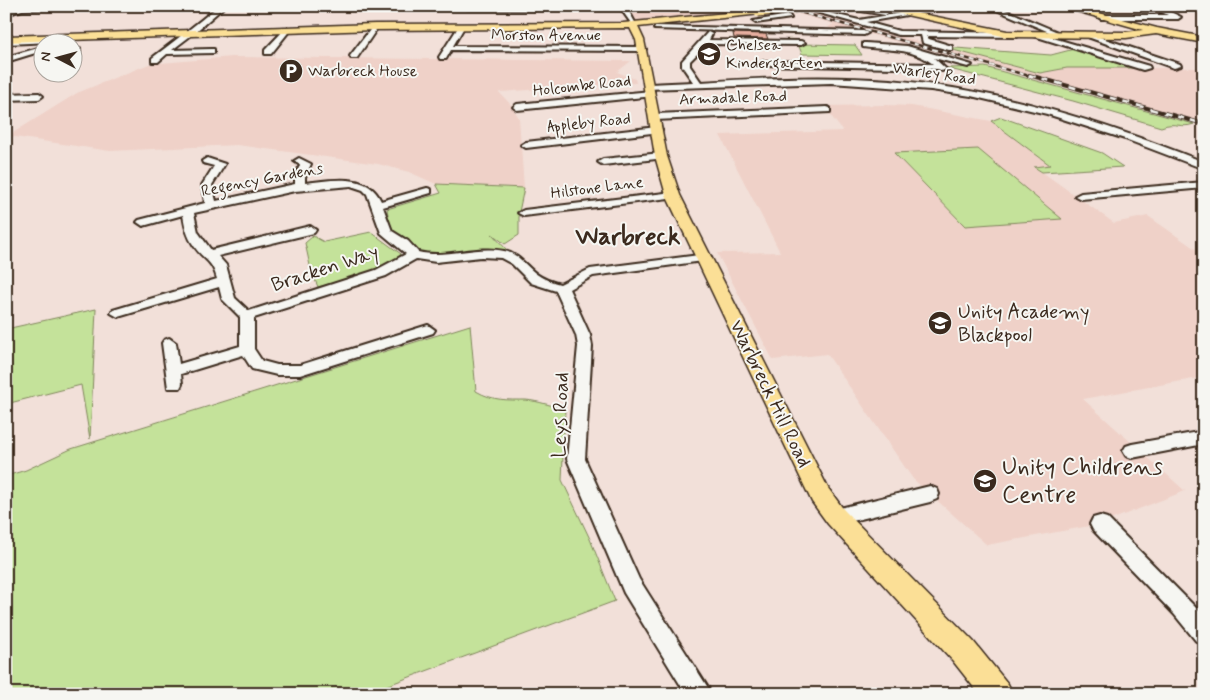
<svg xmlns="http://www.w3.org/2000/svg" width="1210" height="700" font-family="Mynerve,sans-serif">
<rect width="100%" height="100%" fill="#f2e0d9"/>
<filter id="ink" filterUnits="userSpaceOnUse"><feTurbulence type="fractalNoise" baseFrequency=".02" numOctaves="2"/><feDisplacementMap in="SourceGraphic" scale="10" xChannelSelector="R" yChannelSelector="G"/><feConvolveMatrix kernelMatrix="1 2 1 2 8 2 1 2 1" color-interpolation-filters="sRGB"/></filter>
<g filter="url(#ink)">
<!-- built -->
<g fill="#efd1c8">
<path d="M646,6H782L645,23L637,22L626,12L649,11Z"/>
<path d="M804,11L1040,73L1067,68H1204V125L862,32L833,31L828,27L834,24L792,12Z"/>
<path d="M232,57L631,61L617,72L635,79L636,83L499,92L511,105L519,118L524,188L436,184L409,172L378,164L237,145L110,151L8,136L77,93L149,64Z"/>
<path d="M885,105L912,106L991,121L1051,166L1035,167L1114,223L1148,216L1204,255V377L1083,399L1185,491L1100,524L987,545L913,479L827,354L773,360L717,253L780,252L720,135L843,131L823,106Z"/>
</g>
<!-- green -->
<g fill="#c4e29a" stroke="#80865c">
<path d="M798,44L855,45L862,55L802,54Z"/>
<path d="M942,47L1051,55L1078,48L1141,68H1067L1040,73Z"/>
<path d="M985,67L1194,124C1180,129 1176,121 1161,127L1073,101L946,68Z"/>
<path d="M1001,117L1102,153L1123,167L1042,172L1034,167L1050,165L991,121Z"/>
<path d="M978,149L1062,219L965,226L894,153Z"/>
<path d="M436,184L524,188L519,212V235L505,244L492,234L508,251L487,250L451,255L422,253C401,231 392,242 387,209L441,193Z"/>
<path d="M371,232L401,254C383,275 344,280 318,287L311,270L305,243L313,236L324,242Z"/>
<path d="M96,309L90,439L81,385L6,404V329Z"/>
<path d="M470,325L476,391C493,401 507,400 526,400C538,401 552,406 565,409L562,480L590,539L615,601L364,694H6V476L26,470L71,449Z"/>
</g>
<!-- building -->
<path fill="#e7ae9f" stroke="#3b2a1e" d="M733,33L766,34L768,39L734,38Z"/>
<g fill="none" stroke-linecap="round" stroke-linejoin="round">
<!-- minor casing -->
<g stroke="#3b2a1e" stroke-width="4">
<g id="minor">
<path d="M20,6H110L22,10L6,15V11Z"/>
<path d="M218,6H225L193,34L172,50L211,49H214V53L167,54L158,62H152V58C174,41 196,25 218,6Z"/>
<path d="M626,6L637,26H633L621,9H468L465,7Z"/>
<path d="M794,6C803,6 813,11 822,11C842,10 868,1 888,13L885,15L856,10L829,13L859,20L943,6H960L866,22L899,31L1017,33L1021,35L1017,37L926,36L929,39L952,46V50H949L923,43L921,35H899Z"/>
<path d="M987,6H996L1060,33L1054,34Z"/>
<path d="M1149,6H1158L1181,17L1178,19H1101L1098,17L1101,15H1168Z"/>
<path d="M789,15L791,18L756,23L753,21Z"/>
<path d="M373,26L378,27L357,58H351L350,56Z"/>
<path d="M656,26L864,31L868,33L864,35L654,29Z"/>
<path d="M460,27L463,29L453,46L642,47L646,49L642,51L451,50L446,59H440L439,57L457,29Z"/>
<path d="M286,28L291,29L271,54H265V50Z"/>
<path d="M708,32L712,34L709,40L801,41L805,43L801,45L707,44L690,61V66L701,82C764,78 827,75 890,80C998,89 1103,122 1204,162V169L1125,139L1047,114L971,96L931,90L831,83L646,89L645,87L649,84L693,82L682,66V61Z"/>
<path d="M1036,33L1149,66L1150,68L1143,70L1034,36Z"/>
<path d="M1087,33L1180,64L1181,66L1174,68L1085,36Z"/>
<path d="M6,40H48L52,42L6,44Z"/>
<path d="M866,43L907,46L972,65L968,67L934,58L946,69L942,71L938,69L764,65L760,63L764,61L933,64C911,47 889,51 863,47V43Z"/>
<path d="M42,47V51L6,62V57Z"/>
<path d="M80,49V53L72,54V50Z"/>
<path d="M651,91L654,92V96L517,110L513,107L517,104Z"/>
<path d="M6,94L39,93L43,96L39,99L6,100Z"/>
<path d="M827,107L830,108V112L655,120L650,117L655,114Z"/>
<path d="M657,127L662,130L660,132L526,148L521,145L526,142Z"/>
<path d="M661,153L665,154V158L603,165L598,162L603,159Z"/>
<path d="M207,158L225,164L212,185L216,201L295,184V177L300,165L294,161L299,158L311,164L305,177V183C332,180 368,172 381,201L427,188L431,189V193L383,207L392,231L408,241L418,252C447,259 475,245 504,251C520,254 526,267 538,275C545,280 553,282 560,284L590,269L707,254L709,257L707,260L703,261L593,276L569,289L590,335L592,346L585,459L639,579L712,694H686L624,593L567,459L578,346L576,335L556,291L531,283L512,264L501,258L481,257L436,262L416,259L386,276L254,318V349L262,361L277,365H300L428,325L435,330L433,333L300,375H277L252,369L243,355L181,374L182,384L180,388H168L162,343L164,340L169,338L176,343L179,364L240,346V317L222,299L219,287L118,317L111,313L113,310L217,279C212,259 204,261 194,246C187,236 185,227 183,215L143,226L137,222L139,220L205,203L202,185L214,166L203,163L202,161ZM351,186L363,190L367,194L381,233L406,254L376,270L249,311L235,298L226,265L218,256L314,233L316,230L310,226L211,250L198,232L194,213L295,191Z"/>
<path d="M1204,182V188L1081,199L1075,196L1081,193Z"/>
<path d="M673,192L679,195L677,197L524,216L518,213L524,210Z"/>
<path d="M1204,431V444L1132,458L1126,456L1123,451L1126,446L1132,444Z"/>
<path d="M930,486L937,489L939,494L937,499L930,502L836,525L829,523L826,517L829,511L836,509Z"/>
<path d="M1100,516L1107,518L1204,616V644L1196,641L1174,614L1093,530L1090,524L1093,518Z"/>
</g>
</g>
<!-- major casing -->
<g stroke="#3b2a1e" stroke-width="3">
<g id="major">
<path d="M865,6H882L1007,31L1126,32L1143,30L1058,6H1072L1157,28L1204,37V43L1156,34L1126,38L1007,37Z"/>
<path d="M758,10L762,12L761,14L638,27L644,40L667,156L680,195L828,488L844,510L973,641L1008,684L1013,694H979L953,661L828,524L812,502L666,195L655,156L636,40L630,28L375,30L6,42V36L375,24L623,23Z"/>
</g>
</g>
<!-- minor -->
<use href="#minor" fill="#f6f6f2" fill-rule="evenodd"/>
<!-- major -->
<use href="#major" fill="#fbdf96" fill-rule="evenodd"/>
<!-- rail-far1 casing -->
<g stroke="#3b2a1e" stroke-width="2.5">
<path id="rail-far1" d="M778,6L1033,77"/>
</g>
<!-- rail casing -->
<g stroke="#3b2a1e" stroke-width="4">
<path id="rail" d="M1029,75L1204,124"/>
</g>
<!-- rail-far1 -->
<use href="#rail-far1" stroke="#f6f6f2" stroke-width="2" stroke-dasharray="5" stroke-linecap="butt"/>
<!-- rail -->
<use href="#rail" stroke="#f6f6f2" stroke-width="2.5" stroke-dasharray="7" stroke-linecap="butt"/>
<!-- major-bridge casing -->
<g stroke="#3b2a1e" stroke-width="11" stroke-linecap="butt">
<path id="major-bridge" d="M758,12L810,6"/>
</g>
<!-- major-bridge -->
<use href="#major-bridge" stroke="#fbdf96" stroke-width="9"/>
</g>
</g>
<!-- icons -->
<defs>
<g id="school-disc" transform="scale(1.25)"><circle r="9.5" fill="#3b2a1e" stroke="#f6f6f2"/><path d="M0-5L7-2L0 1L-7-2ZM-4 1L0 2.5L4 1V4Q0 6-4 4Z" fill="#fff"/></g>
<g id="parking-disc" transform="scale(1.25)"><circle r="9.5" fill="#3b2a1e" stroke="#f6f6f2"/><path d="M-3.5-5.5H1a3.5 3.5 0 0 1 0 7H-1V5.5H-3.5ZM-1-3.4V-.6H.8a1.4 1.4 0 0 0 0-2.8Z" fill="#fff"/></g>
</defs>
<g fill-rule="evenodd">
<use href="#school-disc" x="709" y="54"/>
<use href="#parking-disc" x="291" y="71"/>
<use href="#school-disc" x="940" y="323"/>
<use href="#school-disc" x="985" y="481"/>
</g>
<g text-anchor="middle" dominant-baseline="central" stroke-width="4" stroke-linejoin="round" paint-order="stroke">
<!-- far-street labels -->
<g font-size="16" fill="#3b2a1e" stroke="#f6f6f2">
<text x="546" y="35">Morston Avenue</text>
<text transform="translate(934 74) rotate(8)">Warley Road</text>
<text transform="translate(582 86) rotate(-6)">Holcombe Road</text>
<text transform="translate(733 98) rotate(-2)">Armadale Road</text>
<text transform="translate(589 123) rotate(-6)">Appleby Road</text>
<text transform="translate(262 180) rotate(-11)">Regency Gardens</text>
<text transform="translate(597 188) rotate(-7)">Hilstone Lane</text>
</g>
<!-- far-poi labels -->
<g font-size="16" fill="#3b2a1e" stroke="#f6f6f2" text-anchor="start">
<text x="726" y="45">Chelsea<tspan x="726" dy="18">Kindergarten</tspan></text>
<text x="308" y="71">Warbreck House</text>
</g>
<!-- street labels -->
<g font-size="20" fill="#3b2a1e" stroke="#f6f6f2">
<text transform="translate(325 269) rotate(-18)">Bracken Way</text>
<text transform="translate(770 394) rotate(64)">Warbreck Hill Road</text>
<text transform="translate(561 415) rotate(-88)">Leys Road</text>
</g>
<!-- poi labels -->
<g font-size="20" fill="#3b2a1e" stroke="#f6f6f2" text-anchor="start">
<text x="958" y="312">Unity Academy<tspan x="958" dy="23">Blackpool</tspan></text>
</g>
<!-- near-poi labels -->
<g font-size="24" fill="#3b2a1e" stroke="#f6f6f2" text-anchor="start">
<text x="1002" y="467">Unity Childrens<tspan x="1002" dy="28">Centre</tspan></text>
</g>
<!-- district labels -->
<g font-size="25" font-weight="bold" fill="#3b2a1e" stroke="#f6f6f2">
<text x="628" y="237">Warbreck</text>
</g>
</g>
<!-- margin -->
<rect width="1210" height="700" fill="none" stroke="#f6f6f2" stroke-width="25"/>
<rect x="12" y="12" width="1185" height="675" fill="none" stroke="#3b2a1e" stroke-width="2" filter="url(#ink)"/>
<!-- north arrow -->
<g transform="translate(58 58) rotate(276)"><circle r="24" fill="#f6f6f2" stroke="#aba49d"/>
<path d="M0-4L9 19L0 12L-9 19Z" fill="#3b2a1e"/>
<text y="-8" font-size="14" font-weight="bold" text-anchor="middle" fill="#3b2a1e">N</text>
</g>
</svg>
